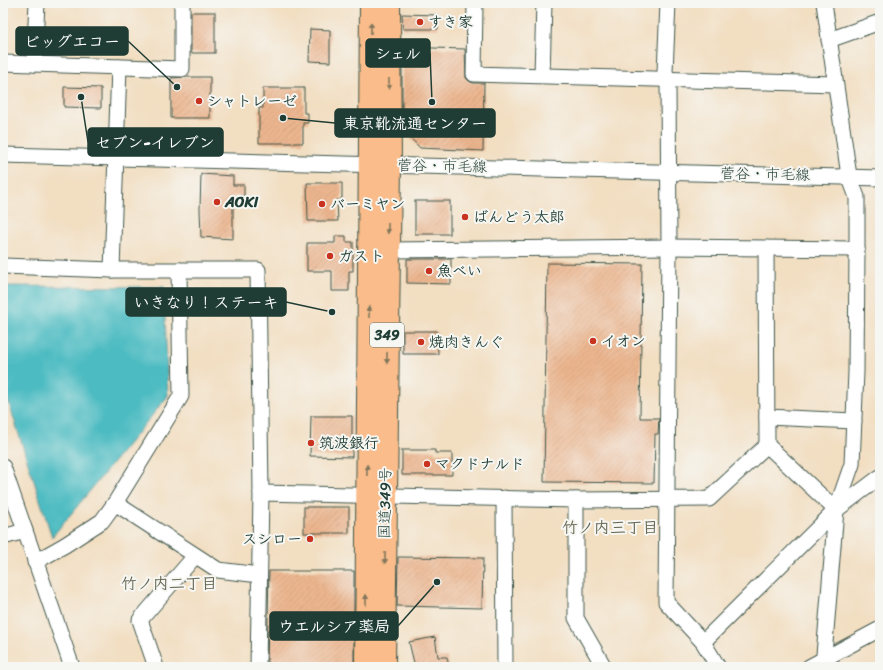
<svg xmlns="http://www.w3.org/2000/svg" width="883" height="670" font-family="Sriracha,'Klee One',sans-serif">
<defs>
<pattern id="building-hatch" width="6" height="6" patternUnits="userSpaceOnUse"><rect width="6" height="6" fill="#ecb68f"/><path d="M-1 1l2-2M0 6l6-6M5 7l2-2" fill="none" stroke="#ca9d7c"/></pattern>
</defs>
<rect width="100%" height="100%" fill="#f6f6f2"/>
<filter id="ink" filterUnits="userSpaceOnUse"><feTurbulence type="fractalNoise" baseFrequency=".025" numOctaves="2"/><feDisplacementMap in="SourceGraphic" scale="8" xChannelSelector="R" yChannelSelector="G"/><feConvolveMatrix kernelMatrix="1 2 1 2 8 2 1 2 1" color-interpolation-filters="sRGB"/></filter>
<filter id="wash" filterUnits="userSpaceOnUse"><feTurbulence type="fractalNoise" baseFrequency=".012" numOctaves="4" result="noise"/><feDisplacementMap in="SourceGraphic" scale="16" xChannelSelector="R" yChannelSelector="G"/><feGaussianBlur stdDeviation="0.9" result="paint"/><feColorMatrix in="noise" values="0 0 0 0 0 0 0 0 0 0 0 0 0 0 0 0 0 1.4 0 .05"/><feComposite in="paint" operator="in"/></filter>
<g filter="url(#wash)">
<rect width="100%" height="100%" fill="#f2dec1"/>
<!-- water -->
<path fill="#4dbcc2" stroke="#367c7b" d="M3,286L164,287L168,396L52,537L3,385Z"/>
<g id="blocks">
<!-- building -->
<g fill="url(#building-hatch)">
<rect x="191" y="12" width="24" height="41"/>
<path d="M402,14L438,15V29H403Z"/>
<path d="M310,29L330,30V62L309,61Z"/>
<path d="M402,47L465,49L466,78L469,81L473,83H484L483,151L420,148L402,129Z"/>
<path d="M186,77H210V118H171V78Z"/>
<path d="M64,87L101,88V108L64,107Z"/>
<path d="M263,88H304V113H308V123H303V143H259V108H263Z"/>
<path d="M201,174L233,176V185H244V196H233V239L201,237L200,209Z"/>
<path d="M307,183H342V198H341V200H337L338,221H308Z"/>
<rect x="415" y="201" width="35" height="33"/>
<path d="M335,236H346V242H353V271H349V291H332V271H307V243H335Z"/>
<path d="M407,259H451V284L407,283Z"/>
<path d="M547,263L642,264L640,418H659L658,434H655L654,483L544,482Z"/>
<path d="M403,331H437L438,354H403Z"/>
<path d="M311,416H352V457L310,456Z"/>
<path d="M402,450H435V453H452V475H402Z"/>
<rect x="304" y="507" width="45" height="26"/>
<path d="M398,557L483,558L482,608L397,606Z"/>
<path d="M269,571H354V667H267Z"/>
<path d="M435,637L438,657H447L449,667H415L409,642Z"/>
</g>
</g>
</g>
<g filter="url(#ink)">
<use href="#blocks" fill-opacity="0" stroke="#3f5549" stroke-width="1"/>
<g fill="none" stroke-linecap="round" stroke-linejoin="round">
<!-- minor casing -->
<g stroke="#3f5549" stroke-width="17">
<g id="minor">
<path d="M475,3L474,74L835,84"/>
<path d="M668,3L665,72L668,80L669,247L666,602L703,642L718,667"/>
<path d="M829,40L880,22"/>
<path d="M3,63L182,69V3"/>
<path d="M34,64L37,3"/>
<path d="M542,75L544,3"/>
<path d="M3,155L880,178"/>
<path d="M766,248L767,445L836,510"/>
<path d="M388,250L669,247L857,249"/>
<path d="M3,266L112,270H258L261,493L258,667"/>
<path d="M112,270L119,67"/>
<path d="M767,417L854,421"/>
<path d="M3,467L72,667"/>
<path d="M261,493L576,500L709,499L767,445"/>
<path d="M504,498L505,667"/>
<path d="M576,500V618L604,667"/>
<path d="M115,503L218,570L259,575"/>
<path d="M3,537L25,531"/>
<path d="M35,562L65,545L102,521L115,503L181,396L179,270"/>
<path d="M703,642L836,510L880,477"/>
<path d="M156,667L140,620L195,556"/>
<path d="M809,667L880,629"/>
<path d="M823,667L836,510L852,464L856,372L857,249V197L849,176L824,3"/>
</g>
</g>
<!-- highway casing -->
<g stroke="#3f5549" stroke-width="24">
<g id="highway">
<path d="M366,667L371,3"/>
<path d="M384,667L390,165L389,3"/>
</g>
</g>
<!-- minor -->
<use href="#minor" stroke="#fff" stroke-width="15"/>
<!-- highway -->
<use href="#highway" stroke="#f9bc8a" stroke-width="22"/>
</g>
<!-- one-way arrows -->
<defs><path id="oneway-solid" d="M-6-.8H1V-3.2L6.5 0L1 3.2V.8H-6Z"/></defs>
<g fill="#81765b">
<use href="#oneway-solid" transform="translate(371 28) rotate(-90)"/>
<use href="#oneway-solid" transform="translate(389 84) rotate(90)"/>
<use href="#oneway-solid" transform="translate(388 228) rotate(91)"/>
<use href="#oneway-solid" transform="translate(369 312) rotate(-90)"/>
<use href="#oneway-solid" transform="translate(387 358) rotate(91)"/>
<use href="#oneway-solid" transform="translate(367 470) rotate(-89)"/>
<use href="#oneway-solid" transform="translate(385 558) rotate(91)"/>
<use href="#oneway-solid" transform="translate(366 600) rotate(-90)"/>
</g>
</g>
<!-- markers -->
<g fill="#c8321e" stroke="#f6f6f2" stroke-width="1.5">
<circle cx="420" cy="22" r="4"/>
<circle cx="199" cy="101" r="4"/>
<circle cx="217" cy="202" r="4"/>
<circle cx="322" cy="204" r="4"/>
<circle cx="465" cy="217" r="4"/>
<circle cx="330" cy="256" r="4"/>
<circle cx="429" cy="271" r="4"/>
<circle cx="593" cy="341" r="4"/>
<circle cx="421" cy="342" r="4"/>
<circle cx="311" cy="443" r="4"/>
<circle cx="427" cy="464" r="4"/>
<circle cx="310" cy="539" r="4"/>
</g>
<g text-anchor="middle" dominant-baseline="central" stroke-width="4" stroke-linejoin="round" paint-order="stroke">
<!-- shield labels -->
<rect fill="#f6f6f2" stroke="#60746d" stroke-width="1" x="370" y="323" width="34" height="24" rx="3"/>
<g font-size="14" font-weight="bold" fill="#1f3d34">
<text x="387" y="335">349</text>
</g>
<!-- poi labels -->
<g font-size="15" font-weight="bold" fill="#1f3d34" stroke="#f6f6f2" text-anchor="start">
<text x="428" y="22">すき家</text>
<text x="207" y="101">シャトレーゼ</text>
<text x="225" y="202">AOKI</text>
<text x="330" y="204">バーミヤン</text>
<text x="473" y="217">ばんどう太郎</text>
<text x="338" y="256">ガスト</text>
<text x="437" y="271">魚べい</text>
<text x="601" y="341">イオン</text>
<text x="429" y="342">焼肉きんぐ</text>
<text x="319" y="443">筑波銀行</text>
<text x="435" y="464">マクドナルド</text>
<text x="302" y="539" text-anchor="end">スシロー</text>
</g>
<!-- street labels -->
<g font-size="15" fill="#1f3d34" stroke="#f6f6f2">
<text transform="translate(442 166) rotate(1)">菅谷・市毛線</text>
<text transform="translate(765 174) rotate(1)">菅谷・市毛線</text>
<text transform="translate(385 503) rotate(-89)">国道349号</text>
</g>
<!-- neighbourhood labels -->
<g font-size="16" font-weight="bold" fill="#676754" stroke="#f6f6f2">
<text x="610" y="527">竹ノ内三丁目</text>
<text x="169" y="583">竹ノ内二丁目</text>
</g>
</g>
<!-- callouts -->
<path fill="none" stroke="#1f3d34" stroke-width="1.5" d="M177 87L128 41M432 102L430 53M283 118L335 123M81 97L88 142M332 312L286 302M437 582L398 626"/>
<g fill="#1f3d34" stroke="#f6f6f2" stroke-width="1.5">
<circle cx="177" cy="87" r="4"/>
<circle cx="432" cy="102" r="4"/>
<circle cx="283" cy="118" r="4"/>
<circle cx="81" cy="97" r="4"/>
<circle cx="332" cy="312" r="4"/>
<circle cx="437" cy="582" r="4"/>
</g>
<g fill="#1f3d34" stroke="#1f3d34" stroke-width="1.5">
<rect x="16" y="27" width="112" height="28" rx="4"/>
<rect x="366" y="39" width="64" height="28" rx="4"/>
<rect x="335" y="109" width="160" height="28" rx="4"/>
<rect x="88" y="128" width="135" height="28" rx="4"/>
<rect x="126" y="288" width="160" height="28" rx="4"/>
<rect x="270" y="612" width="128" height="28" rx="4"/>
</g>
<g font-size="16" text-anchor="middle" font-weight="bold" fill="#fff">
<text x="72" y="47">ビッグエコー</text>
<text x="398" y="59">シェル</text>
<text x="415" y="129">東京靴流通センター</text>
<text x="155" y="148">セブン-イレブン</text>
<text x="206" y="308">いきなり！ステーキ</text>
<text x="334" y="632">ウエルシア薬局</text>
</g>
<!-- margin -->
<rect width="883" height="670" fill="none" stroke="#f6f6f2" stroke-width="16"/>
</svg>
